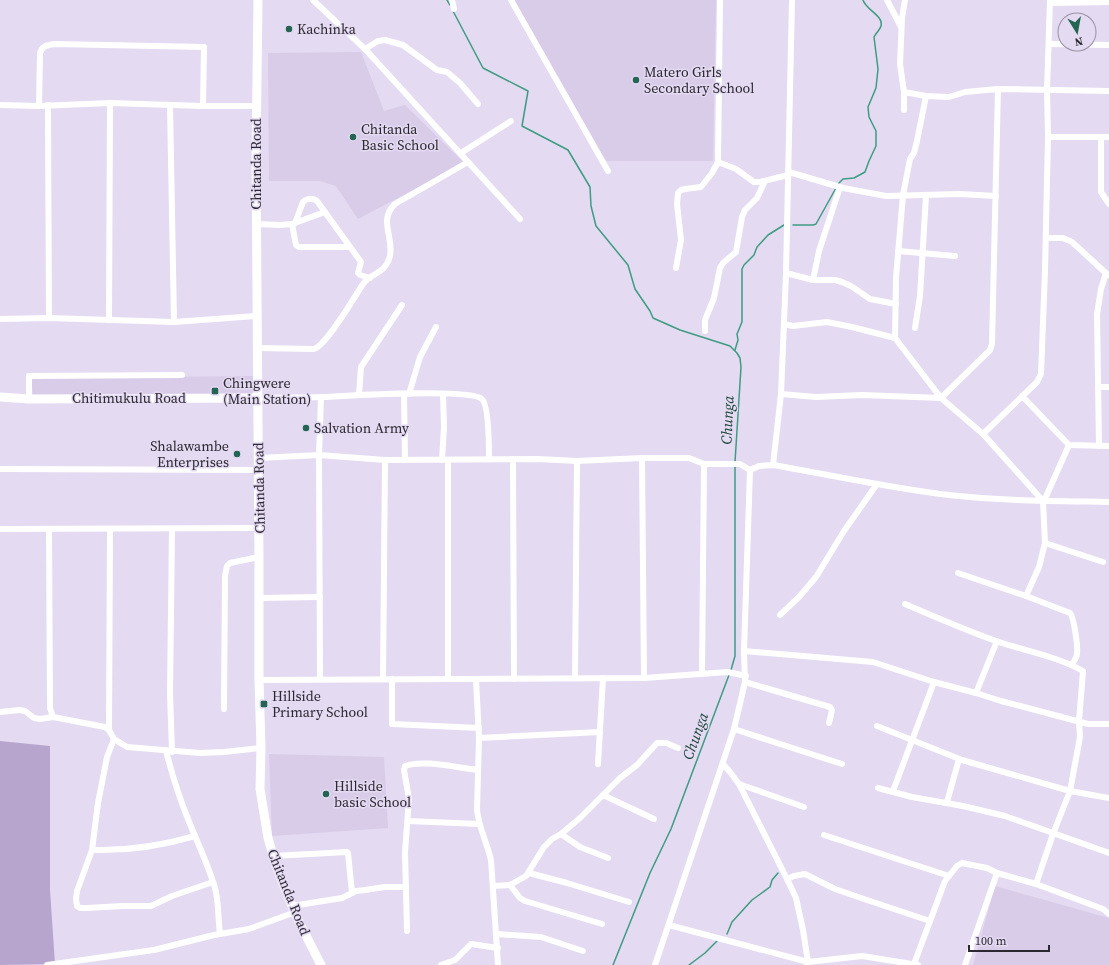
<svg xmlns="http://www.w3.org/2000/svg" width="1109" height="965" font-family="'Source Serif 4',serif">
<rect width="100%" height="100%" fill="#e4daf2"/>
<!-- built -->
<g fill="#d8cce9">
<path d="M512,0H716L713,161H604Z"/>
<path d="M361,52L384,111L405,105L464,163L358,219L336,186L320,181H269L268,53Z"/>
<path d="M253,376V393L33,396L31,378Z"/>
<path d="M269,754L384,757L388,828L272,836Z"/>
<path d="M995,886L1109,918V965H973Z"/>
</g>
<!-- green -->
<path fill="#b7a5ce" d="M0,741L50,746V890L55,964L0,965Z"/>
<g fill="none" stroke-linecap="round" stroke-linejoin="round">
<!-- stream -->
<g stroke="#3e9c83" stroke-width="1.5">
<path d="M447,0L450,5"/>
<path d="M453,11L483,68L528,91L522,126L568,150L590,187L591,206L596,226L628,265L635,289L650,311L653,318L680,330L730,346L737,353L740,358L741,367L735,462"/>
<path d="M838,184L843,179L854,178L865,172L869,161L876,146V131L869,117L868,107L876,88L878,69L874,37C876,33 880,30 881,26C884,16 866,10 863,0"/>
<path d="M793,225H813L816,224L836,188"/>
<path d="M735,350L738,340L737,334L742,322V269L744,265L754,255L757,247L768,235L784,225"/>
<path d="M731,670L735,656V466"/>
<path d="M727,934L732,922L752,900L770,887L772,880L778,873"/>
<path d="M613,965L650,873L671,829L729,675"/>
<path d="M689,965L705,953L718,940"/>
</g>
<!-- street -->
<g stroke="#fff" stroke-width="6">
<path d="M313,0L365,49L520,219"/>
<path d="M452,0L454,9"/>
<path d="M511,0L608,171"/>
<path d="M887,0L901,27"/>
<path d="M905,0L902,18L900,64L904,92L926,96L949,97L965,92L998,89L1109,91"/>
<path d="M1050,3L1109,2"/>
<path d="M1049,44L1109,45"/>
<path d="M365,49L378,41L385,40L403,45L437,70L447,72L460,83L478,104"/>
<path d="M0,105L39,106L110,103L203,106H257"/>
<path d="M48,105L49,318"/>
<path d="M170,105L174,322"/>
<path d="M39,106L40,53C42,46 47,45 54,44L204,47L203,106"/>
<path d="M904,110V92"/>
<path d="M1048,137H1109"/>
<path d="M1101,137V192L1109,204"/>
<path d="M461,153L511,121"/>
<path d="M718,162L736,169L754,182H760L788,175"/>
<path d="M789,172L843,188L886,196L960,194L996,196"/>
<path d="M295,223L303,202C307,198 313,198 317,201L361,262L358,273L360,275L370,278"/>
<path d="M256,224L280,225L292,224L325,212"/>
<path d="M292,224L296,245L299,247H349"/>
<path d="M1046,238H1063L1072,242L1108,275"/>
<path d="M898,251L955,256"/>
<path d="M676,268L681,240L677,204L678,193L681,190L685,189L701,187L712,173L718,162L720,0"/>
<path d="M786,273L813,280H835L842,282L851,286L870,299L896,304"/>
<path d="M813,280L819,251L840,187"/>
<path d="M0,319L49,318L174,322L257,316"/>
<path d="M109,320L110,103"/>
<path d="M784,324L793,326L827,322L852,327L895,338L941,398L983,434L1043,501L1045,543L1039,567L1026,596"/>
<path d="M915,328L920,296L926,195"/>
<path d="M705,331V320L714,298L720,268L723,263L736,252L742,217L745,210L757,198L765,181"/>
<path d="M895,338L896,278L903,195L910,159L914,153L917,141L926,96"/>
<path d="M257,348L314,349C327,345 354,297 363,284C371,272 385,275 390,256C394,237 378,220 395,204L468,162"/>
<path d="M1098,387H1109"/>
<path d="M404,394L405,460"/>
<path d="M409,394L420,357L436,327"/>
<path d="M781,394L816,397L862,395L941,398L990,350L992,344L998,89"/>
<path d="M359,395L361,367L402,305"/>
<path d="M1022,396L1069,445L1109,446"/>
<path d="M258,398C279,397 300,398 322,397C345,396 470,388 482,399C489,406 489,449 489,459"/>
<path d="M29,399V376L182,375"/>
<path d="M983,434L1037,382L1041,374L1045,271L1048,137L1047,90L1050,0"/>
<path d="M1099,446L1097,314L1101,289L1106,273"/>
<path d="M259,458L319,455L385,460L538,459L577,461L642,458H689L704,464H740L750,470"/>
<path d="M642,458L644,678"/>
<path d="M513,459L514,679"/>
<path d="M442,460L444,427L443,394"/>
<path d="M773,465L781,394L786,273L792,0"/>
<path d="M0,469L259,470"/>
<path d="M750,470L759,466L773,465C831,475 890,488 949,495C1002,501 1056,501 1109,502"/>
<path d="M1044,501L1069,445"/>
<path d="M0,529L259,528"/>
<path d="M49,529L50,708L53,717"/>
<path d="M172,529L170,693L172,752"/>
<path d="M1045,543L1103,562"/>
<path d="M958,573L1026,596L1070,613C1074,617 1078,647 1077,653C1077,658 1074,661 1072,664"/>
<path d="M260,598L320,597"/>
<path d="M905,604C935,617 965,630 996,641C1025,651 1056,656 1083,671L1079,721L1080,737L1070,791L1053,834L1036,884"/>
<path d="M780,615L799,597L816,577L844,531L877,484"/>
<path d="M744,651L873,662L934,682L976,693L1001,701L1088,724H1109"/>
<path d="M702,674L704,464"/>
<path d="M448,678V460"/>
<path d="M575,678L577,461"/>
<path d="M320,679L319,455L321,397"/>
<path d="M383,679L385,460"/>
<path d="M392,679V724L479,728"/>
<path d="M476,679L479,738L600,732"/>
<path d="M259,680L644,678L728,672L746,676"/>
<path d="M745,682L830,707L832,710L829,723"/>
<path d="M976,693L997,641"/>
<path d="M224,709L225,576L227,566L230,563L259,557"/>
<path d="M0,712L20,710L25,711L34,718L40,719L53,717L105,727L109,730L114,739L127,747L200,753L224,752L261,748"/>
<path d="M877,726L962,760L1070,791L1109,798"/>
<path d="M734,729L842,764"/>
<path d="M109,730L110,529"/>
<path d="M479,738L477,810C479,828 487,843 491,860L498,965"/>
<path d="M114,739L107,757L98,803L92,850L77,891L76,899L77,906L80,908H87L123,906H151L172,896L213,882"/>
<path d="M166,751C172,774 179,797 188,819C197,842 208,864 215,888C219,903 218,919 220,934"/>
<path d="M598,764L603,678"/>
<path d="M723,764L730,772L739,784L787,879L796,898L803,930L808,962L807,965"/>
<path d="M739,784L804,807"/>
<path d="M878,788L912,797L963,806L1005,816L1109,853"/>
<path d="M893,791L934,682"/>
<path d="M603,795L654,819"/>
<path d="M947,802L959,759"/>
<path d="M408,821L479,824"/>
<path d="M561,834L580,847L608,858"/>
<path d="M824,835L949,876"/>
<path d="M92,850C128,851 161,846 195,836"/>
<path d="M273,856L347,852L348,853L352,893"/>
<path d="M529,873L567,883L629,902"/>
<path d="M787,879L794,876L805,874L835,889L864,899L930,921"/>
<path d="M510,885L520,898L525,901L602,924"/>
<path d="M493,886L510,885L526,876L544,847L552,839L561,834L580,818L620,778L637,765L657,743H666L678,748"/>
<path d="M292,906L342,898L356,891L365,890L385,887H406"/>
<path d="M669,925L808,962L862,956L918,965"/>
<path d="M407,931L405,852L409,799L404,770L405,766C424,759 457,768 478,770"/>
<path d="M497,934L541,937L583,951"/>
<path d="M914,964L945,881L957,866L962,863L987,868L997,873"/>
<path d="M47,965L154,950L214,935L249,929L290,914"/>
<path d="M441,965L455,960L471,944L498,948"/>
<path d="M655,965L734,729L745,682L744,651L750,470"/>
<path d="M965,965L997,873L1036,884L1103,909L1109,914"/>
</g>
<!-- secondary -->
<g stroke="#fff" stroke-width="9">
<path d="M258,0L256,158L259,557V680L261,748L260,789L268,838L276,866L296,916L321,965"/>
<path d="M0,397L29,399L258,398"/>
</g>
</g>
<!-- markers -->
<g fill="#236453" stroke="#e4daf2" stroke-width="1.5">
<circle cx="289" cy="29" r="4"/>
<circle cx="636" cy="80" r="4"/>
<circle cx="353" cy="137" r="4"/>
<rect x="211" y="387" width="8" height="8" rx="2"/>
<circle cx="306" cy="428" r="4"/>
<circle cx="237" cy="454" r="4"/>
<rect x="260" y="700" width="8" height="8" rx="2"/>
<circle cx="326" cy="794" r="4"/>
</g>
<g text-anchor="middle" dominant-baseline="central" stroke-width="3" stroke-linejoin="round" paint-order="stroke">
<!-- poi labels -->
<g font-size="14" fill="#2c2831" stroke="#e4daf2" text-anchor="start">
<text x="297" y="29">Kachinka</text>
<text x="644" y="72">Matero Girls<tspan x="644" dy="16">Secondary School</tspan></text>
<text x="361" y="129">Chitanda<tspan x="361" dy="16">Basic School</tspan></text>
<text x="223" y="383">Chingwere<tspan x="223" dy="16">(Main Station)</tspan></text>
<text x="314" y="428">Salvation Army</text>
<text x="229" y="446" text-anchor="end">Shalawambe<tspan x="229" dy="16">Enterprises</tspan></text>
<text x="272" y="696">Hillside<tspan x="272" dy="16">Primary School</tspan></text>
<text x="334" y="786">Hillside<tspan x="334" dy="16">basic School</tspan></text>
</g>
<!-- street labels -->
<g font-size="14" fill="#2c2831" stroke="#e4daf2">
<text transform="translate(256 164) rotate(-90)">Chitanda Road</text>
<text x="129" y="398">Chitimukulu Road</text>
<text transform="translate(259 488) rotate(-91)">Chitanda Road</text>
<text transform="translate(289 892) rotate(68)">Chitanda Road</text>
</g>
<!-- water labels -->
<g font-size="15" font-style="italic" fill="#194337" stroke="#e4daf2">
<text transform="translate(727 420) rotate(-87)">Chunga</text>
<text transform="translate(695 736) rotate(-70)">Chunga</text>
</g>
</g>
<!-- north arrow -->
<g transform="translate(1077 32) rotate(169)"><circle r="19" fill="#e4daf2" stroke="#9a93a5"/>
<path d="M0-3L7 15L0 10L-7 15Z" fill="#236453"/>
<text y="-6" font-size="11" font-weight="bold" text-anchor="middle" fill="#2c2831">N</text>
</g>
<!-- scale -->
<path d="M969 945v6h80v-6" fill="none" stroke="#2c2831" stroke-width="2"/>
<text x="975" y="945" font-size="12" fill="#2c2831" stroke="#e4daf2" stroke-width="3" paint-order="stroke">100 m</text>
</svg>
